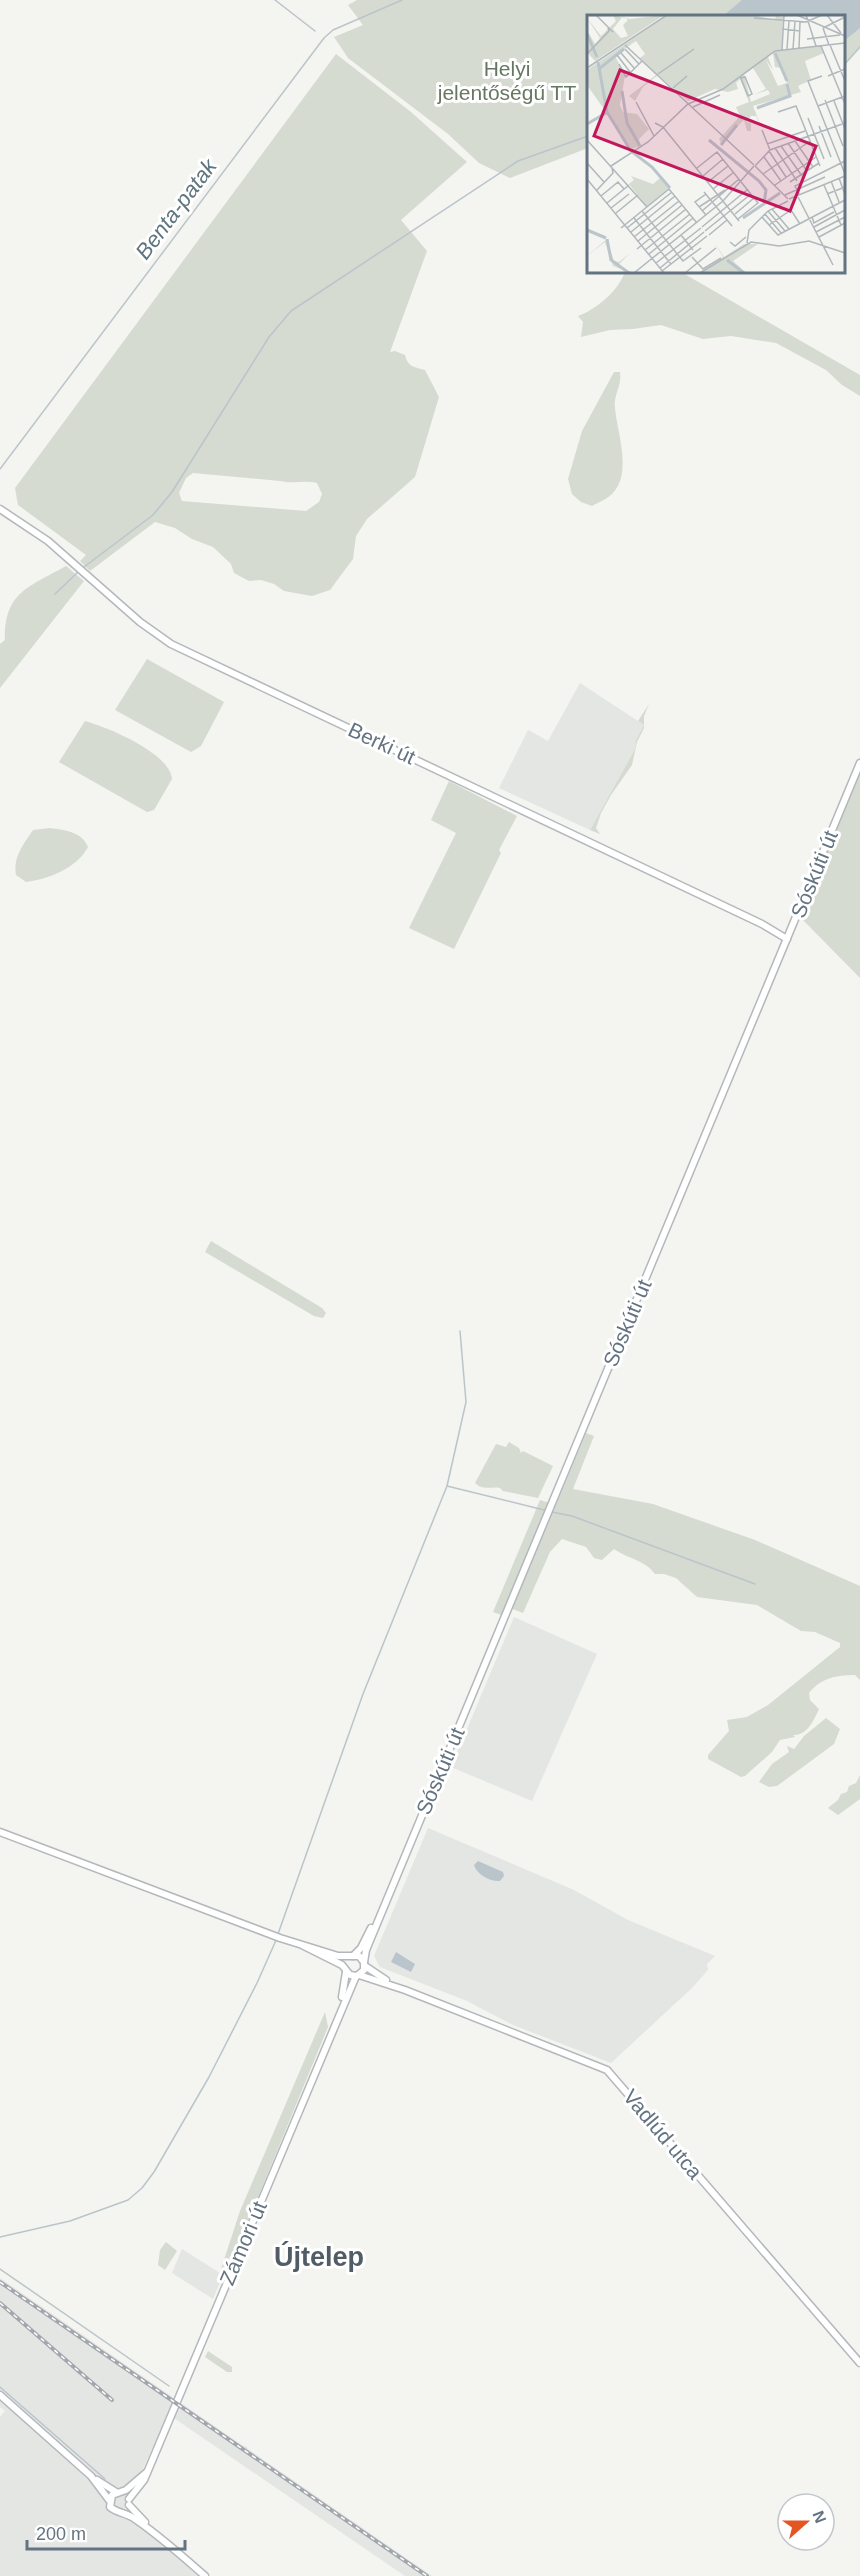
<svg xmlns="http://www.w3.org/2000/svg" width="860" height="2576" font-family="Arial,sans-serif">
<rect width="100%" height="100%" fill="#f4f4f0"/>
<!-- built -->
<g fill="#e4e6e4">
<path d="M580,683L644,725L636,740L635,749L590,830L499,788L528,730L548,741Z"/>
<path d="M514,1617L597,1654L532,1801L451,1767Z"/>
<path d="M428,1828L574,1890L628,1920L715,1956L707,1964L708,1970L692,1988L611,2063L513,2025L467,2001L380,1967L374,1956Z"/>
<path d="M182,2249L223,2275L213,2299L172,2273Z"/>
<path d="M0,2278L242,2445L247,2447L248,2449L432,2576H405L168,2414L123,2512L201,2576H0V2417L5,2411L0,2407Z"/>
</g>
<!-- green -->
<g fill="#d5dbd1" fill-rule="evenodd">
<path d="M357,0H860V47L844,65V16H588V148L510,178L479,163L448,134L348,58L334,37L363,25L348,5Z"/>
<path d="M336,54L411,112L467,162L401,220L427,251L390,352L395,351L405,355C408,367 414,367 425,370L439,397L415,477L367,519L356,536L353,559L330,590L312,596L284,591L274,584L261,580L249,581L234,573L231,564L213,547L192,539L175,528L155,522L90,571L80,561L86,555L18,505L15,488ZM193,473L280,481C293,484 304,480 317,483L322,494L319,502L306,511L182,501L179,493L186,478Z"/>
<path d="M625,272H681L860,375V396L842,385L826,370L776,343L731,336L703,339L661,325L633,329L610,330L581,337L583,322L578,316C597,309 618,291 625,272Z"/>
<path d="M614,372H620C622,387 613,395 615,408C617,432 633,474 612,494C607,499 599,502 592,506L581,502L572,494L568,479L582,431Z"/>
<path d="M66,566L84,581L0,688V644L5,640C4,592 29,587 66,566Z"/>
<path d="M147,659L224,702L201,746L191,752L115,710Z"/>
<path d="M649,704L644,716V728L637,742L632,765L611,795L601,813L596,828L600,834L590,830L635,749L636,740L644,725L638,721Z"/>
<path d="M85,721C107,727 170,753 172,779L154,810L147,812L59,762Z"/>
<path d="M860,757V978L804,921L794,917Z"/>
<path d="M449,781L517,816L499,850L501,853L454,949L409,928L456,833L431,820Z"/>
<path d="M50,828C66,830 82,832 88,847C77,868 49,879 26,882L16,875C13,857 23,845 33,830Z"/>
<path d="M211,1241L322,1308L326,1313L323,1318L314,1316L205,1252Z"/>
<path d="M586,1433L594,1436L573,1489L653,1504L755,1540L860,1586V1680L855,1675C836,1675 821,1678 809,1693L810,1700L819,1709C814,1720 807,1736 793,1735L795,1737L780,1740L772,1752L745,1776L741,1777L708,1759V1755L729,1731L727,1720L747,1717L768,1705L840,1647V1643L815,1632L801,1631L757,1605L697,1597L676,1578L664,1574H655C645,1560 628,1559 614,1549L602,1560L594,1558L586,1547L562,1539L550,1552L523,1613L505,1606L501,1615L493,1612L540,1500L556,1505Z"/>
<path d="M509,1442L519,1448L521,1453L523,1451L553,1466L538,1498L503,1491L500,1488C492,1486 483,1491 475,1483L496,1444L506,1447Z"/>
<path d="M826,1718L840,1729L834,1744L777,1786L769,1787L759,1782L772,1764L789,1752L787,1746L794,1749L804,1736Z"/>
<path d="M860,1775V1799L838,1815L828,1808L838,1800L841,1794L847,1792L849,1786L856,1783Z"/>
<path d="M325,2012L328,2027L226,2275L220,2272L240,2211Z"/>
<path d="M166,2242L177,2251L165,2270L158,2265L160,2250Z"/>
<path d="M208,2351L232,2367V2372H227L205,2357Z"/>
</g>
<!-- water -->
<g fill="#bac5cb">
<path d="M742,0H860V28L844,41V16H723Z"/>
<path d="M478,1861L503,1872L504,1876L500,1881C491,1882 477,1875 474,1865Z"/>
<path d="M396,1952L415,1964L411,1972L391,1962Z"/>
</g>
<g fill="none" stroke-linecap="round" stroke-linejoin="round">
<!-- stream -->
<g stroke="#bac5cb" stroke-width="1.5">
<path d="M275,0L315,31"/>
<path d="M844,65L860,47"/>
<path d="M0,469L324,38L333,30L402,0"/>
<path d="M84,567L153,515L172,492L269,337L291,311L518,161L588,136"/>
<path d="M55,594L78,572"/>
<path d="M447,1486L548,1511"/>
<path d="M552,1512L572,1516L755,1584"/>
<path d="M278,1934L363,1694L447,1486L466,1402L460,1331"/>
<path d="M0,2237L70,2221L128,2200L142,2188L154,2172L209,2077L257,1983L277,1938"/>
<path d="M0,2269L169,2386"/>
<path d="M0,2387L105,2479"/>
</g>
<!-- secondary casing -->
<g stroke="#b4b8bc" stroke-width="9">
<g id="secondary">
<path d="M0,509L48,541L140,622L171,644L762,924L787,939"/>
<path d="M0,1832L280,1938L338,1956H359L364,1962V1970L357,1976L350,1975L342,1965L302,1945"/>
<path d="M353,1956L361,1948L371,1928"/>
<path d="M364,1962L366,1950L860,763"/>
<path d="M365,1966L386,1980"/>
<path d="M359,1975L405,1990L607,2070L860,2363"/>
<path d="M342,1997L346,1972"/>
<path d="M0,2395L91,2476L109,2500"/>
<path d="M147,2472L126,2490L112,2495L110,2507C117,2513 127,2513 135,2519C160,2536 182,2556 205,2576"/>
<path d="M97,2480L116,2492"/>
<path d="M129,2499L144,2480L356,1976"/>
<path d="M129,2505L145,2522"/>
</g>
</g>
<!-- secondary -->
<use href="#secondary" stroke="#fff" stroke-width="6"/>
<!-- rail casing -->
<g stroke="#a2a7ad" stroke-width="4">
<g id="rail">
<path d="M0,2282L427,2576"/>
<path d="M0,2303L112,2400"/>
</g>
</g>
<!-- rail -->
<use href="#rail" stroke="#fff" stroke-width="1.5" stroke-dasharray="4.5" stroke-linecap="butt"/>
</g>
<g text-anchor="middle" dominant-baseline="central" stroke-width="6" stroke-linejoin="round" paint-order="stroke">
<!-- park labels -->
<g font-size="21" fill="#667862" stroke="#fff">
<text x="507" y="68">Helyi<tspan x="507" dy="24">jelentőségű TT</tspan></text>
</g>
<!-- street labels -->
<g font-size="21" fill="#637381" stroke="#fff">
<text transform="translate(382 743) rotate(25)">Berki út</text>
<text transform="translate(814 874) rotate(-68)">Sóskúti út</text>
<text transform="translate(627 1323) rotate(-67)">Sóskúti út</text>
<text transform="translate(440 1771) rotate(-67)">Sóskúti út</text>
<text transform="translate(663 2134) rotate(50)">Vadlúd utca</text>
<text transform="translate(243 2243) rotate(-67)">Zámori út</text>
</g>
<!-- water labels -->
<g font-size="22" font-style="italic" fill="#5f757f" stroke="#fff">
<text transform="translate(176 209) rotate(-53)">Benta-patak</text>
</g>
<!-- district labels -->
<g font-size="27" font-weight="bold" fill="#515c66" stroke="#fff">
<text x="319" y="2257">Újtelep</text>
</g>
</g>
<!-- overview -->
<g transform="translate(587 15)">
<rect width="258" height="258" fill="#f4f4f0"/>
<path d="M26,0L43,4L77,0L8,46L0,37V15L8,29L13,23L0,3L14,21L29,6ZM36,1L41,5L36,10L41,21L34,23L26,14ZM81,0H167L188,5L189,1L196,2L195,35L234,31L237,38L218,46L224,65L211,71L214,77L166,91L173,109L169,101H164L159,107L164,108V116H160L157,105L134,128L132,124L153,101L149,92L162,87L153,64L149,68L151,74L141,77L128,74L101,86L71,60L56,72L48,86L42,81L69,60L53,43L58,39L49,26L46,28L28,41L38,61L33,90L36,97L50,99L62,114L52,124L53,131L45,134L0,70V55ZM186,38L188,52L194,53L200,68L191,71L179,45L186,55L181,42ZM166,53L179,74L166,80L181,75L183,79L164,87L157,59ZM44,161L66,169L73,163L82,173L60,192L42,169L47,165ZM20,224L27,246L32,247L42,239L31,250L45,258L26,251L18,227L0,241ZM127,227L137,242L157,229H171L146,246L159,258H114L136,242Z" fill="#d5dbd1" fill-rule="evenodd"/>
<path fill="none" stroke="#bac5cb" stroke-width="3" d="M0,19L10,42M188,38L200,66M11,47L20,97L44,136L65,152L83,173M13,53L37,34M35,76L40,108L53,131M170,93L203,81L200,69M0,109L19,98M122,125L172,166L179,175L177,189M134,130L150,110M156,203L193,178M0,215L19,223M20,224L24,245L42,258M140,245L157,258"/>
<path fill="none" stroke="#b1b8bd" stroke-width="1.5" d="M9,0L26,17M210,0L258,21M219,0L229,31M240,0L254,18M167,3L219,7L235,0M236,13L258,2M236,13L242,30M195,14L213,16M220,24L253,20M38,30L167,150M243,30L258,66M234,31L258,89M212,33L213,7M38,34L52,49M200,34L202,6M206,34L208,6M195,35L197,0M34,38L47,53M0,39L22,16L21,13M30,40L43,57M32,49L39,62L55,46M0,53L80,0M71,59L107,34M153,61L161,81L165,79L158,62L154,63M235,61L221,66L258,159M241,61L258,54M86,73L100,61M238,85L256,131M247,86L258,114M49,87L67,121M231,91L258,81M106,92L133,80M191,97L209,91L233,151M221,103L237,144M68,108L76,112L152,206M232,111L244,142M175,115L183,135M0,125L60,192M208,126L226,152M201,128L220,156M180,129L218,116M194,131L215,161M188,133L210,166M182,136L199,162M177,142L194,166M0,148L17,167M24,151L61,127L101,89L136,74L188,36L258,28M168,151L183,135L258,108M168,151L201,184M110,153L130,137L171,188L151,204M176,159L223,126M116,161L136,144M252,163L258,180M0,164L77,258M244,166L252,187M121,167L141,151M203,167L232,148M188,170L229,142M237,170L254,210M126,174L147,157M10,175L26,158L25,153M117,177L145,211M119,179L108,187L119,200M212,179L208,171L258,146M240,179L258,172M198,180L238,162M210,180L246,250M14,181L31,167L37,174M202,184L258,161M20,188L42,170M112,192L138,175M24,193L42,179M185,194L202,214M55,196L96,246L114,233M115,196L152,164M181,196L198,216M29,198L51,180M148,199L167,183M178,199L194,218M175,202L191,220L258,185M225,202L227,208L247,197M47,203L84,249M182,210L204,195L213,209M115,212L161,174M227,212L258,195M34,213L82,174L110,208M40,213L85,177M118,216L164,179M44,217L88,181M229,217L258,202M94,220L106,235M122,220L140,205M47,222L92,186M232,222L258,208M51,226L95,190M143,227L148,231L159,222M160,228L162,215L181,196L201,186M50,234L99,194M58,235L103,199M62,239L106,203M105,242L116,254L134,243M69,248L114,213M73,253L117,217M75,256L120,221M47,258L136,186L167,151M98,258L129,233M113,258L164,227L192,231L222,226L258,238"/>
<path fill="#c2185b" fill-opacity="0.15" stroke="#c2185b" stroke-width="3" d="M33,55L229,131L203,196L7,121Z"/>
<rect width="258" height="258" fill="none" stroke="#637381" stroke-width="3"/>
</g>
<!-- north arrow -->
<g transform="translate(806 2522) rotate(69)"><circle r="28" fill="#ffffff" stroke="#c1c7cd" stroke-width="1.5"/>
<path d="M0-4.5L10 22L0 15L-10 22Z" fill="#e25623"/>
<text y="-9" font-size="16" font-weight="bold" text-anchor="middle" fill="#637381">N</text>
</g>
<!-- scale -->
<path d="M27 2540v9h158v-9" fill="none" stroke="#637381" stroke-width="3"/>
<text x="36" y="2540" font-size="18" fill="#637381" stroke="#ffffff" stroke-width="4.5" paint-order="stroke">200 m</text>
</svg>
